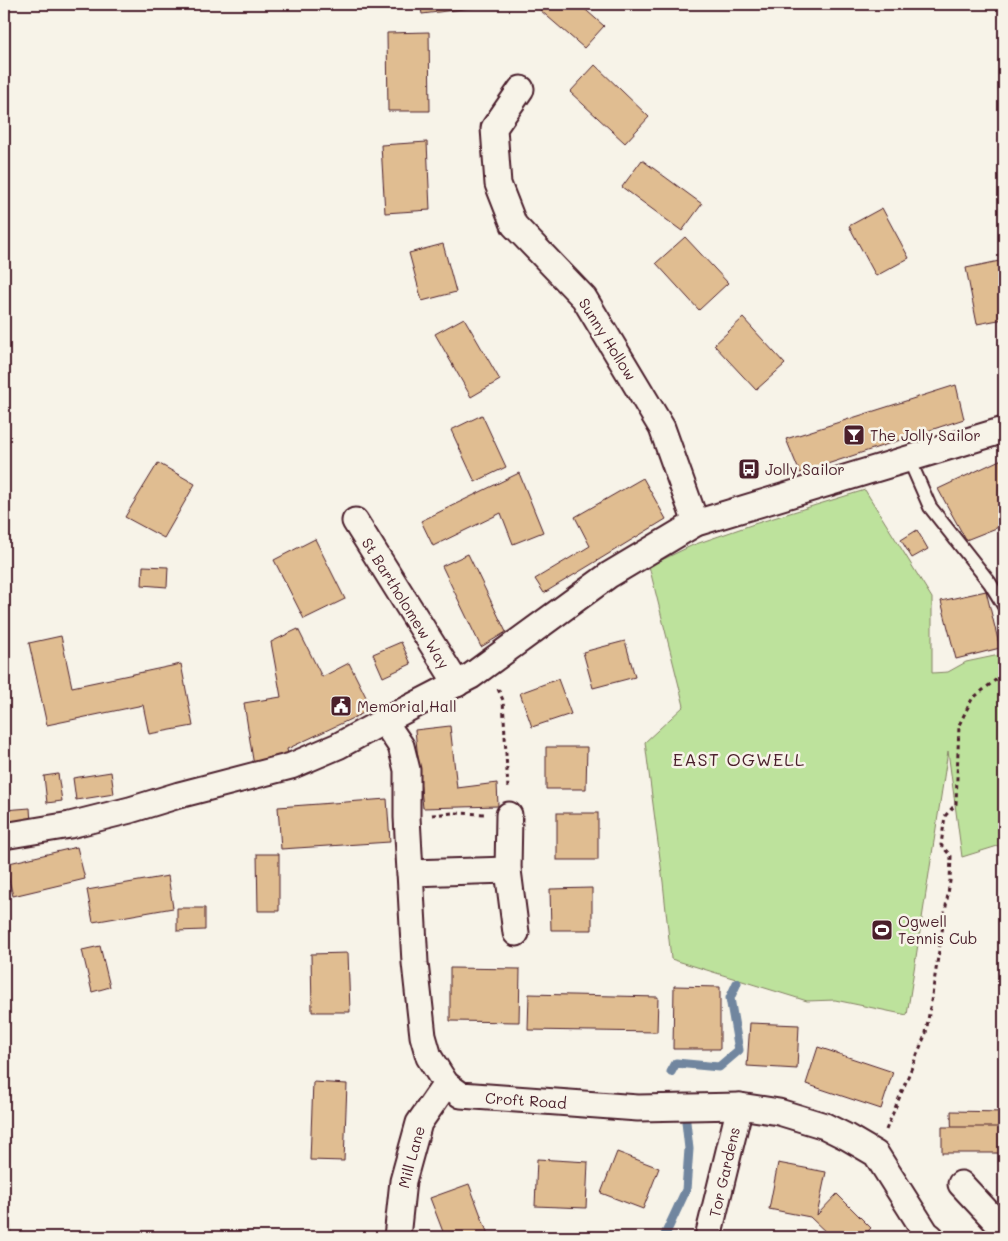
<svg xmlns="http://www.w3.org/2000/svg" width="1008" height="1241" font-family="Mali,sans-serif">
<rect width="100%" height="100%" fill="#f7f3e8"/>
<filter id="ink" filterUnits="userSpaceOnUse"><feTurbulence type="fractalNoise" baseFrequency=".02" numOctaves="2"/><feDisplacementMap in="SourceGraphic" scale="10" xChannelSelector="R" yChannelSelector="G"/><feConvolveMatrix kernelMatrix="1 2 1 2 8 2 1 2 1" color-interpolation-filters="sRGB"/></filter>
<g filter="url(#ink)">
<!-- green -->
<g fill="#bde29c" stroke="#848064">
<path d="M865,490L932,598V673L948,672L966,662L1004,654V844L962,857L948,751L907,1015L835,1000L807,1001L671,959L663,882L645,742L684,706L649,566L693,545L754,524Z"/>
<path d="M4,1202L10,1209L11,1237H4Z"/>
</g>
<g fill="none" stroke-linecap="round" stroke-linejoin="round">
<!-- stream -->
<g stroke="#71869f" stroke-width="9">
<path d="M671,1072L676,1063L719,1067L739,1050L730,998L737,983"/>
<path d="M664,1237L686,1190L689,1149L686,1122"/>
</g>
</g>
<!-- building -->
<g fill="#e0bd91" stroke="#4a1f2b">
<path d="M420,4H504L422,14Z"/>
<path d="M533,4H579L604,26L584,48Z"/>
<path d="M429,32L430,111H388L387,33Z"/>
<path d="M595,65L649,117L625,143L570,92Z"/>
<path d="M427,142L430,210L385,213L381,145Z"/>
<path d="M642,160L702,204L682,231L622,187Z"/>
<path d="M882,208L909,258L876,276L849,226Z"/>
<path d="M685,237L728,283L699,310L656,263Z"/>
<path d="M443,244L456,292L422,301L409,253Z"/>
<path d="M1004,260V319L977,324L966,268Z"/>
<path d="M464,318L500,380L471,397L435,334Z"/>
<path d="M743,318L785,364L756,390L714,345Z"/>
<path d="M956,385L964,419L800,473L786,439Z"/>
<path d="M482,415L506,467L475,482L451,430Z"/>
<path d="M1004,458V525L966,540L938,489Z"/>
<path d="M158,463L195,484L164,538L125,517Z"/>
<path d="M519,473L543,532L513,544L501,513L433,546L421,521Z"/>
<path d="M643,478L666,519L544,593L535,579L590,546L575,517Z"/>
<path d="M917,530L928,549L912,558L901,540Z"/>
<path d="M315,539L345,599L304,619L274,560Z"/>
<path d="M468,554L506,632L481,647L442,566Z"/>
<path d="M143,566L168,567L167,587L142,585Z"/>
<path d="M986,591L1000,648L956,659L941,601Z"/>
<path d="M298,629L322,677L349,663L372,709L287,749L289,760L254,766L244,703L281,697L271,642Z"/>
<path d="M61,636L72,687L181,664L193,726L149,734L143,705L47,725L29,643Z"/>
<path d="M625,641L635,677L593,688L583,652Z"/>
<path d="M401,642L411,664L383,677L373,654Z"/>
<path d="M558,679L571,714L532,727L520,693Z"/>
<path d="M450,726L457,788L497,783L498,806L423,808L415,730Z"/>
<path d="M546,747H587L586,789H546Z"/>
<path d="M111,772L114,794L76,800L73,778Z"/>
<path d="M58,774L62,801L47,803L44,776Z"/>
<path d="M387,799L390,842L281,849L278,807Z"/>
<path d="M30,808L31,823L4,826V810Z"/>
<rect x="557" y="813" width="41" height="47"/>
<path d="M77,847L85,879L13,896L5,864Z"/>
<path d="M257,854H279V911H258Z"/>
<path d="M168,876L173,908L93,922L87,890Z"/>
<path d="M592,888V930H551L550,889Z"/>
<path d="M177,908H205V930L177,931Z"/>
<path d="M100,946L110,987L92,992L82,950Z"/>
<path d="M348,953L350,1012H312L311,954Z"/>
<path d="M450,968L520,969L519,1022L450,1021Z"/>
<path d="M674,986L720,987V1049H673Z"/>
<path d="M529,994L658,997L657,1032L528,1030Z"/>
<path d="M750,1023L799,1025L797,1069L747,1066Z"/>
<path d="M818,1047L893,1072L881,1109L806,1084Z"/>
<path d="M313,1082L347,1084L344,1161L310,1160Z"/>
<path d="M951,1111L1004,1112V1153L952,1151Z"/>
<rect x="942" y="1127" width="62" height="26"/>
<path d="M617,1152L659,1168L643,1209L601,1193Z"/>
<path d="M537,1159L588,1162L586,1208L535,1206Z"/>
<path d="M778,1163L826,1172L817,1215L837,1194L871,1228L862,1237H831L810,1217L769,1209Z"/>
<path d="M469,1184L489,1237H445L430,1198Z"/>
<path d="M593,1233L610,1234V1237H593Z"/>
</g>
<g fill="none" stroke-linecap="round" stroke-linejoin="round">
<!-- lane casing -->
<g stroke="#4a1f2b" stroke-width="16">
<path id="lane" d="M909,459L930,507L990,583L1004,606"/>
</g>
<!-- street casing -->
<g stroke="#4a1f2b" stroke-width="29">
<g id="street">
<path d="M521,89L494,128L498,184L514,225L584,298L662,428L696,523"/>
<path d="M355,521L457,684"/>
<path d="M384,721L401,746L407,770V817L415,963L423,1036L429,1057L446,1084L461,1095L638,1108L740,1106L779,1112L825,1126L847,1137L876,1154L926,1233L931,1237"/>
<path d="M509,815L508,870L516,933"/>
<path d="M4,836L70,825L130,810L179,795L291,766L338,746L384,721L471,676L609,575L696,523L1004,430"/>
<path d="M410,873L508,870"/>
<path d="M961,1184L1004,1230"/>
<path d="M397,1237L403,1181L419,1123L446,1084"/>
<path d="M708,1237L740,1106"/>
</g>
</g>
<!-- path -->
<g stroke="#4a1f2b" stroke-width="3" stroke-dasharray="4 4" stroke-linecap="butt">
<path d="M498,689L503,700L508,789"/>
<path d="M432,815L453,813L484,814"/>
<path d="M886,1130L926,1033L950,881L951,856L941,845L945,816L956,804L959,725L972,699L1004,673"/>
</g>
<!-- lane -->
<use href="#lane" stroke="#f7f3e8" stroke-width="12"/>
<!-- street -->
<use href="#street" stroke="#f7f3e8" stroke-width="25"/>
</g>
</g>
<!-- icons -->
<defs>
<g id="bar-square" transform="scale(1.125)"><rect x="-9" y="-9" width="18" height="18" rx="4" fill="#4a1f2b" stroke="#f7f3e8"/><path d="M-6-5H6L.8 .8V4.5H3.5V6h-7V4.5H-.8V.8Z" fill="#fff"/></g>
<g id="bus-square" transform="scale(1.125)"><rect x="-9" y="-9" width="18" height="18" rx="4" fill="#4a1f2b" stroke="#f7f3e8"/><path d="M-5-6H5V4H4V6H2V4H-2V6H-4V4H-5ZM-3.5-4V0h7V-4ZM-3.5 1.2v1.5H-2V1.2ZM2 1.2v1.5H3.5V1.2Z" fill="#fff"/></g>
<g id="civic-square" transform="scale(1.125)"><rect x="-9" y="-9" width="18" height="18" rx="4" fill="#4a1f2b" stroke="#f7f3e8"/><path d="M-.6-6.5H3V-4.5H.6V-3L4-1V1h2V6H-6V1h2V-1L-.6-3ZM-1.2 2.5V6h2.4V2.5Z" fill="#fff"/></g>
<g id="stadium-square" transform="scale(1.125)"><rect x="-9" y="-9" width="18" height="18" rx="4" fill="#4a1f2b" stroke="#f7f3e8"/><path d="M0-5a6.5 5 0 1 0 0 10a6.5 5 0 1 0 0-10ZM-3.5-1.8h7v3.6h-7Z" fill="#fff"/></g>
</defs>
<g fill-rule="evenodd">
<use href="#bar-square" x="854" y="435"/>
<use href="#bus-square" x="749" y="469"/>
<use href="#civic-square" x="341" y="706"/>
<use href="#stadium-square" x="882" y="930"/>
</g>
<g text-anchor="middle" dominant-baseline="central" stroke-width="5" stroke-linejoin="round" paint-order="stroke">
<!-- street labels -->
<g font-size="15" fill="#4a1f2b" stroke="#f7f3e8">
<text transform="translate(608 339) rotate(58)">Sunny Hollow</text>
<text transform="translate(406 603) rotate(58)">St Bartholomew Way</text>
<text transform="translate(526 1100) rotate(4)">Croft Road</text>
<text transform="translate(411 1157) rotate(-75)">Mill Lane</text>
<text transform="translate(724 1172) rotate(-77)">Tor Gardens</text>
</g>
<!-- poi labels -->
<g font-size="15" fill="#4a1f2b" stroke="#f7f3e8" text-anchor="start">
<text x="870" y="435">The Jolly Sailor</text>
<text x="765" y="469">Jolly Sailor</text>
<text x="357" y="706">Memorial Hall</text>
<text x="898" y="921">Ogwell<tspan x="898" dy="17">Tennis Cub</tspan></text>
</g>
<!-- quarter labels -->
<g font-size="18" letter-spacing="1" fill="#4a1f2b" stroke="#f7f3e8">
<text x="739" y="759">EAST OGWELL</text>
</g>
</g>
<!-- margin -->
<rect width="1008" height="1241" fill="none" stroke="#f7f3e8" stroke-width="20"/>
<rect x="10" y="10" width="988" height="1221" fill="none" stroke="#4a1f2b" stroke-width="2" filter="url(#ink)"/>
</svg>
